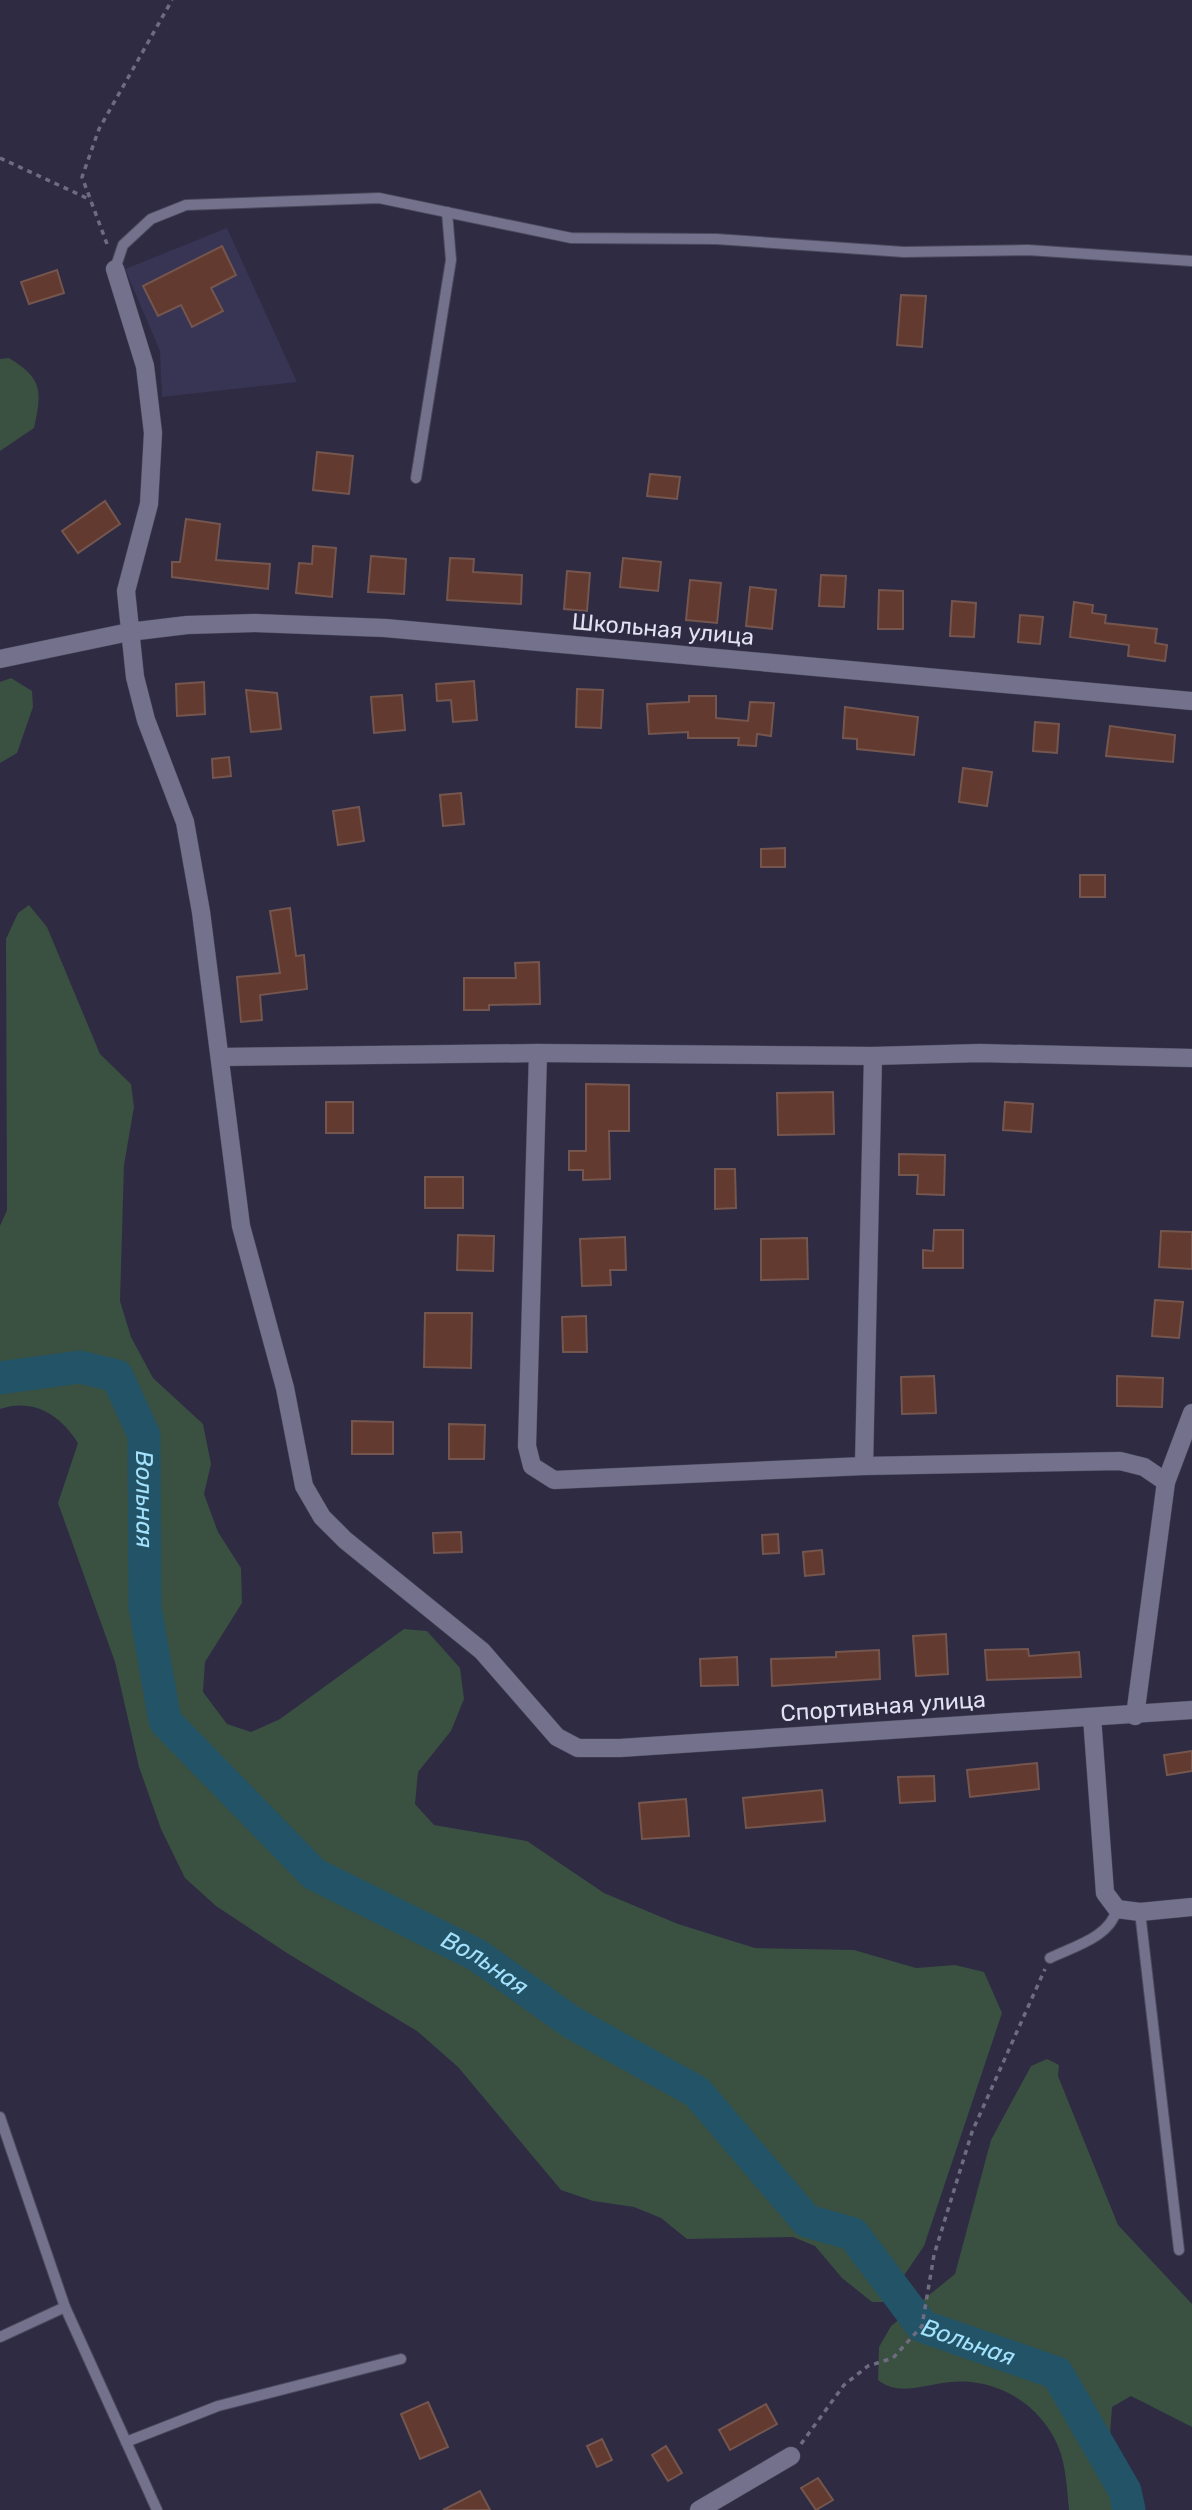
<svg xmlns="http://www.w3.org/2000/svg" width="1192" height="2510" font-family="Rubik,sans-serif">
<rect width="100%" height="100%" fill="#2e2b43"/>
<!-- built -->
<path fill="#383453" d="M227,228L297,382L162,397L160,351L125,269Z"/>
<!-- green -->
<g fill="#3a5041">
<path d="M9,358C43,379 42,391 34,428L0,451V359Z"/>
<path d="M11,678L32,691L33,707L17,753L0,763V682Z"/>
<path d="M29,905L47,927L100,1054L131,1084L134,1107L124,1165L120,1301L131,1337L153,1378L203,1424L211,1464L204,1494L218,1532L241,1568L242,1603L205,1662L203,1692L227,1724L251,1732L280,1719L404,1629L427,1631L460,1668L464,1699L451,1731L418,1772L415,1804L434,1825L527,1841L604,1893L678,1924L755,1948L854,1950L916,1968L955,1965L984,1972L1002,2013L924,2246L886,2302H872L842,2278L815,2246L793,2237L687,2239L661,2218L634,2207L593,2201L561,2190L458,2067L417,2031L290,1955L216,1906L185,1878L161,1829L139,1767L115,1662L58,1503L78,1443C60,1415 34,1398 0,1409V1226L7,1210L6,939L18,913Z"/>
<path d="M1047,2059L1059,2065L1058,2076L1118,2225L1192,2304V2427L1131,2396L1112,2407L1109,2449L1141,2510H1069C1067,2491 1066,2464 1058,2446C1040,2404 996,2377 950,2382C927,2384 898,2397 878,2380L879,2347L891,2326L955,2274L991,2140L1031,2066Z"/>
</g>
<g fill="none" stroke-linecap="round" stroke-linejoin="round">
<!-- river -->
<path stroke="#225367" stroke-width="33" id="s1" d="M0,1378L80,1367L117,1376L144,1435L145,1607L165,1721L314,1874L477,1955L571,2022L697,2092L807,2221L853,2234L922,2326L1057,2373L1125,2491L1129,2510"/>
</g>
<!-- building -->
<g fill="#633a30" stroke="#74564e" stroke-width="2">
<path d="M222,246L236,275L211,288L223,311L192,327L181,305L158,316L143,286Z"/>
<path d="M57,270L64,293L29,304L21,282Z"/>
<path d="M901,295L926,296L922,347L897,345Z"/>
<path d="M317,452L353,456L349,494L313,490Z"/>
<path d="M650,474L680,477L677,499L647,496Z"/>
<path d="M105,501L120,524L78,553L62,531Z"/>
<path d="M186,519L220,524L216,560L270,564L268,589L172,577V562H180Z"/>
<path d="M313,546L336,548L332,597L296,593L299,563L312,564Z"/>
<path d="M371,556L406,559L404,594L368,592Z"/>
<path d="M450,558L474,559L473,572L522,575L521,604L447,600Z"/>
<path d="M623,558L661,562L658,591L620,587Z"/>
<path d="M567,571L590,573L587,611L564,609Z"/>
<path d="M821,575L846,576L844,607L819,606Z"/>
<path d="M690,580L721,583L717,623L686,620Z"/>
<path d="M750,587L776,590L772,629L746,626Z"/>
<path d="M879,590L903,591V629H878Z"/>
<path d="M952,601L976,603L974,637L950,636Z"/>
<path d="M1074,602L1093,605L1092,613L1106,615L1105,623L1157,629L1155,643L1167,645L1165,661L1128,656L1129,645L1070,637Z"/>
<path d="M1020,615L1043,617L1040,644L1018,642Z"/>
<path d="M474,681L477,720L453,722L451,700L437,701L436,684Z"/>
<path d="M204,682L205,714L177,716L176,684Z"/>
<path d="M577,689L603,690L601,728L576,727Z"/>
<path d="M246,690L277,693L281,729L251,732Z"/>
<path d="M402,695L405,730L374,733L371,697Z"/>
<path d="M689,696H716V718L748,721L750,702L774,703L771,736L757,734L756,746L738,745L739,738H688V732L649,734L647,704L689,702Z"/>
<path d="M845,707L918,717L914,755L857,749V739L843,738Z"/>
<path d="M1035,722L1059,724L1057,753L1033,751Z"/>
<path d="M1110,726L1175,735L1173,762L1106,756Z"/>
<path d="M229,757L231,776L213,778L212,759Z"/>
<path d="M963,768L992,772L987,806L959,802Z"/>
<path d="M461,793L464,824L443,826L440,795Z"/>
<path d="M359,807L364,841L338,845L333,811Z"/>
<path d="M785,848V867H761V849Z"/>
<rect x="1080" y="875" width="25" height="22"/>
<path d="M290,908L296,956L304,955L307,989L260,995L262,1020L241,1022L237,977L280,973L270,911Z"/>
<path d="M539,962L540,1004L489,1005V1010H464V978H516L515,963Z"/>
<path d="M586,1084L629,1085V1131H609L610,1179L583,1180V1170H569V1151H586Z"/>
<path d="M833,1092L834,1134L778,1135L777,1093Z"/>
<rect x="326" y="1102" width="27" height="31"/>
<path d="M1005,1102L1033,1104L1031,1132L1003,1130Z"/>
<path d="M899,1154L945,1155L944,1195L917,1194L918,1175H899Z"/>
<path d="M715,1169H735L736,1208L715,1209Z"/>
<rect x="425" y="1177" width="38" height="31"/>
<path d="M934,1230H963V1268H923V1250L933,1251Z"/>
<path d="M1161,1231L1192,1232V1269L1159,1267Z"/>
<path d="M458,1235L494,1236L493,1271L457,1270Z"/>
<path d="M625,1237L626,1270H610L611,1285L582,1286L580,1239Z"/>
<path d="M807,1238L808,1279L761,1280V1239Z"/>
<path d="M1155,1300L1183,1302L1179,1338L1152,1336Z"/>
<path d="M425,1313H472L471,1368L424,1367Z"/>
<path d="M586,1316L587,1352H563L562,1317Z"/>
<path d="M934,1376L936,1413L902,1414L901,1377Z"/>
<path d="M1117,1376L1163,1378L1162,1407L1117,1406Z"/>
<path d="M352,1421L393,1422V1454H352Z"/>
<path d="M449,1424L485,1425L484,1459H449Z"/>
<path d="M461,1532L462,1552L434,1553L433,1533Z"/>
<path d="M778,1534L779,1553L763,1554L762,1535Z"/>
<path d="M822,1550L824,1574L805,1576L803,1552Z"/>
<path d="M946,1634L948,1674L916,1676L913,1636Z"/>
<path d="M1028,1649L1029,1656L1079,1652L1081,1677L987,1680L985,1650Z"/>
<path d="M879,1650L880,1679L772,1686L771,1659L836,1657V1652Z"/>
<path d="M737,1657L738,1685L701,1686L700,1659Z"/>
<path d="M1192,1751V1771L1167,1775L1164,1755Z"/>
<path d="M1037,1763L1039,1789L970,1797L967,1770Z"/>
<path d="M934,1776L935,1801L900,1803L898,1777Z"/>
<path d="M822,1790L825,1821L746,1828L743,1798Z"/>
<path d="M686,1799L689,1836L642,1839L639,1803Z"/>
<path d="M428,2402L448,2447L420,2459L401,2414Z"/>
<path d="M766,2404L777,2424L730,2450L719,2430Z"/>
<path d="M602,2439L612,2460L597,2467L587,2446Z"/>
<path d="M666,2446L682,2473L668,2481L652,2455Z"/>
<path d="M818,2478L833,2500L816,2510L801,2488Z"/>
<path d="M480,2491L490,2510H443Z"/>
</g>
<g fill="none" stroke-linecap="round" stroke-linejoin="round">
<!-- service casing -->
<g stroke="#4b495d" stroke-width="12">
<g id="service">
<path d="M115,269L123,245L151,219L186,205L379,198L571,238L716,239L904,252L1028,250L1192,261"/>
<path d="M416,478L451,260L447,212"/>
<path d="M1140,1912L1179,2250"/>
<path d="M1050,1958C1075,1946 1110,1937 1117,1909"/>
<path d="M0,2117L65,2307L157,2510"/>
<path d="M0,2337L65,2307"/>
<path d="M126,2442L218,2406L401,2359"/>
</g>
</g>
<!-- minor casing -->
<g stroke="#4b495d" stroke-width="19">
<g id="minor">
<path d="M115,269L145,366L153,433L149,504L126,591L135,677L146,720L185,822L201,912L241,1226L285,1388L304,1486L322,1517L345,1540L482,1651L557,1737L578,1748H620L1192,1710"/>
<path d="M538,1053L527,1446L532,1466L554,1480L864,1466L1120,1461L1144,1467L1166,1482"/>
<path d="M220,1057L538,1053L873,1056L980,1053L1192,1058"/>
<path d="M864,1466L873,1056"/>
<path d="M1135,1716L1166,1482L1192,1413"/>
<path d="M1092,1717L1105,1893L1117,1909L1140,1912L1192,1907"/>
<path d="M699,2510L791,2456"/>
</g>
</g>
<!-- tertiary casing -->
<g stroke="#4b495d" stroke-width="19">
<path id="tertiary" d="M0,659L129,632L187,625L255,623L385,628L1192,701"/>
</g>
<!-- path -->
<g stroke="#6e6c81" stroke-width="3.5" stroke-dasharray="5 5" stroke-linecap="butt">
<path d="M0,158L91,200"/>
<path d="M107,244L82,177L99,129L172,0"/>
<path d="M801,2444L844,2385L868,2366L893,2358L922,2326L934,2255L972,2132L1045,1969"/>
</g>
<!-- service -->
<use href="#service" stroke="#73718c" stroke-width="10"/>
<!-- minor -->
<use href="#minor" stroke="#73718c" stroke-width="18"/>
<!-- tertiary -->
<use href="#tertiary" stroke="#73718c" stroke-width="18"/>
</g>
<g text-anchor="middle" dominant-baseline="central" stroke-width="5" stroke-linejoin="round" paint-order="stroke">
<!-- street labels -->
<g font-size="23" fill="#e2e1f1" stroke="#2e2b43">
<text transform="translate(663 629) rotate(5)">Школьная улица</text>
<text transform="translate(883 1706) rotate(-4)">Спортивная улица</text>
</g>
<!-- water labels -->
<g font-size="24" font-style="italic" fill="#a3e1fc" stroke="#2e2b43">
<text stroke="none"><textPath href="#s1" startOffset="248">Вольная</textPath></text>
<text stroke="none"><textPath href="#s1" startOffset="878">Вольная</textPath></text>
<text stroke="none"><textPath href="#s1" startOffset="1508">Вольная</textPath></text>
</g>
</g>
</svg>
